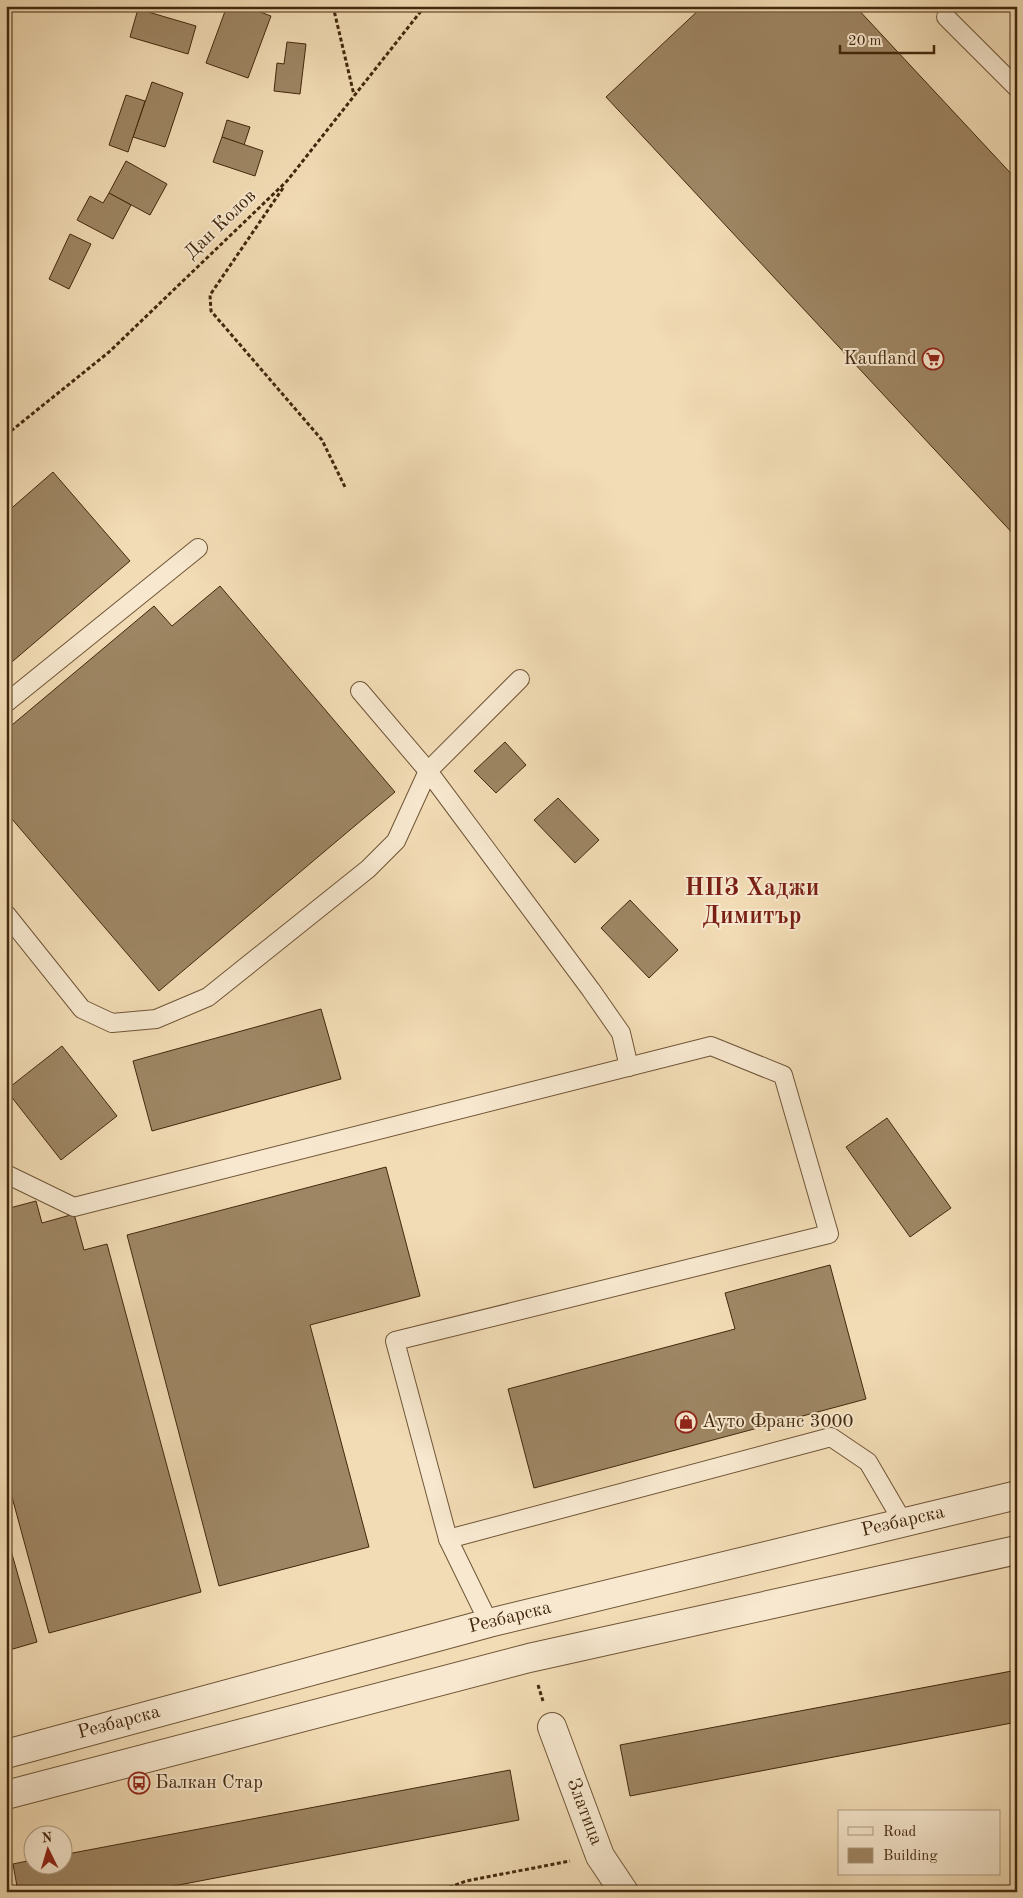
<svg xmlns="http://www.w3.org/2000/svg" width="1023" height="1898" font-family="'Old Standard TT',serif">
<rect width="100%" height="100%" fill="#f2dcb5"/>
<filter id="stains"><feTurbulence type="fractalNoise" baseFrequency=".004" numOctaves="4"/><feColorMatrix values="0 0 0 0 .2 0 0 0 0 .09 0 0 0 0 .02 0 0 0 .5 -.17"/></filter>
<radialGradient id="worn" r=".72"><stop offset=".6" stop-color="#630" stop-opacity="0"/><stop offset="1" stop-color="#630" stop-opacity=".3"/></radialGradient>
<!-- building -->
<g fill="#9e8664" stroke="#43280d">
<path d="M227,6H244L271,16L248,78L206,63Z"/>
<path d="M703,6H855L1017,180V538L606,97Z"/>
<path d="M138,9L196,26L188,54L130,37Z"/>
<path d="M287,42L306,44L300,94L274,91L277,63L284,64Z"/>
<path d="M152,82L183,93L165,147L133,137Z"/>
<path d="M126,95L145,101L128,152L109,145Z"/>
<path d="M227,120L250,127L244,145L222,137Z"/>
<path d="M222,137L263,151L255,176L213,162Z"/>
<path d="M126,161L167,184L150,215L109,193Z"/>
<path d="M109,193L131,205L113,239L77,220L90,196L103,203Z"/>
<path d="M70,234L91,244L69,289L49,279Z"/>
<path d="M53,472L130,561L6,667V513Z"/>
<path d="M220,586L395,792L159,991L6,812V730L154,606L172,626Z"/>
<path d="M505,742L526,765L496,793L474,771Z"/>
<path d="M558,798L599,840L575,863L534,820Z"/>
<path d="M630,900L678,950L649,978L601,928Z"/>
<path d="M321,1009L341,1079L152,1131L133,1061Z"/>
<path d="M62,1046L117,1116L61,1160L6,1090Z"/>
<path d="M887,1118L951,1208L910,1237L846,1147Z"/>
<path d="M386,1167L420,1296L310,1325L369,1547L219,1586L127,1235Z"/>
<path d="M36,1201L42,1223L74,1214L84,1250L107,1244L201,1592L49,1633L6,1475V1209Z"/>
<path d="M830,1265L866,1399L534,1488L508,1389L735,1329L725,1293Z"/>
<path d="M6,1533L37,1642L6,1651Z"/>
<path d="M1017,1670V1722L630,1796L620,1745Z"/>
<path d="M510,1770L519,1820L142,1892H18L13,1864L32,1860V1866H62V1855Z"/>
</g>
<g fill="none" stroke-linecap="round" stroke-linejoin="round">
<!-- service casing -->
<g stroke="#6f5537" stroke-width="20">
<g id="service">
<path d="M946,17L1017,88"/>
<path d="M360,691L428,771L591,990L621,1033L629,1067"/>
<path d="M6,703L198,548"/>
<path d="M6,914L82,1009L112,1023L156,1019L208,997L368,869L396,841L428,771L520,679"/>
<path d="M6,1174L74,1207L711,1046L783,1075L829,1234L395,1341L448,1539L489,1623"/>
<path d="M448,1539L831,1437L868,1462L903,1522"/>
</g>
</g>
<!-- minor casing -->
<g stroke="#6f5537" stroke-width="30">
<path id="minor" d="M552,1727L600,1856L624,1892"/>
</g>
<!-- tertiary casing -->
<g stroke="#6f5537" stroke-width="30">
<g id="tertiary">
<path d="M6,1754L489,1623L1017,1495"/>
<path d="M6,1795L529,1658L1017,1550"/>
</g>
</g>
<!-- path -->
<g stroke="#43280d" stroke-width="3" stroke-dasharray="4 2.5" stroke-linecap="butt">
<path d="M333,6L354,95"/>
<path d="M283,188L210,295L211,311L322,440L345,487"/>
<path d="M6,435L109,352L287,181L425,6"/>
<path d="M538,1685L543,1701"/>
<path d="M437,1892L466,1881L570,1861"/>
</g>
<!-- service -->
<use href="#service" stroke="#f7e8cf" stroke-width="18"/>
<!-- minor -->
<use href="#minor" stroke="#f7e8cf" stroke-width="28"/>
<!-- tertiary -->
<use href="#tertiary" stroke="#f7e8cf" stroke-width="28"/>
</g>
<!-- icons -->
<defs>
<g id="supermarket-ring" transform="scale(1.125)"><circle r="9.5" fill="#f7e8cf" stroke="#8f2418" stroke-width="1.5"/><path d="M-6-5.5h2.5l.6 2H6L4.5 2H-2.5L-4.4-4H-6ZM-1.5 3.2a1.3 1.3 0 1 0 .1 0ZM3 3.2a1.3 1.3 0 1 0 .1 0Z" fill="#8f2418"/></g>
<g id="shop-ring" transform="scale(1.125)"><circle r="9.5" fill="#f7e8cf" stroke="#8f2418" stroke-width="1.5"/><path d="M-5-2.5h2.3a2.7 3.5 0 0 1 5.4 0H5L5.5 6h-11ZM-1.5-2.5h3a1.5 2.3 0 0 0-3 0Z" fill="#8f2418"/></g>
<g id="bus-ring" transform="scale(1.125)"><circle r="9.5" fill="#f7e8cf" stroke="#8f2418" stroke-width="1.5"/><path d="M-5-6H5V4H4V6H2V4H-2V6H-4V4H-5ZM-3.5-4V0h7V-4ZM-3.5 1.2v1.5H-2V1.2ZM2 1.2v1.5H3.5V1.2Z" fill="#8f2418"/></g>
</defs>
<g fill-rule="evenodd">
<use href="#supermarket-ring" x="933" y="359"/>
<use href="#shop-ring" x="686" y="1422"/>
<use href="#bus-ring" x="139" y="1783"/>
</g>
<g text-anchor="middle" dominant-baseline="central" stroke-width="4" stroke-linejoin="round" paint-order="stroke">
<!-- street labels -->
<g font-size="19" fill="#43280d" stroke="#f7e8cf">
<text transform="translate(221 225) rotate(-44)">Дан Колов</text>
<text transform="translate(903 1522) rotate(-13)">Резбарска</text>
<text transform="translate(510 1618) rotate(-14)">Резбарска</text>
<text transform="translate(119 1723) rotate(-15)">Резбарска</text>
<text transform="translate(584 1812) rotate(69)">Златица</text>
</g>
<!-- poi labels -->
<g font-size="19" fill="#43280d" stroke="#f7e8cf" text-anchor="start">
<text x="917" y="359" text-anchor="end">Kaufland</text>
<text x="702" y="1422">Ауто Франс 3000</text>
<text x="155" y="1783">Балкан Стар</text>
</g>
<!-- district labels -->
<g font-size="24" font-weight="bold" fill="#7a1f14" stroke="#f7e8cf">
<text x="752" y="889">НПЗ Хаджи<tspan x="752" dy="28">Димитър</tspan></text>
</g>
</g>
<!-- margin -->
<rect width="1023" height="1898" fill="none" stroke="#f2dcb5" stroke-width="25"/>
<rect x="8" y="8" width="1008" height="1883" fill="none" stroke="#43280d" stroke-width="2.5"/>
<rect x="12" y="12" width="998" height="1873" fill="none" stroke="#43280d"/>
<!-- legend -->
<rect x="838" y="1810" width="162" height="65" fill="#f7e8cf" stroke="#af9b81"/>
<rect x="848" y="1827" width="25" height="8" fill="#f7e8cf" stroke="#af9b81"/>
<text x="883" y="1836" font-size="15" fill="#43280d">Road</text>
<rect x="848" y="1848" width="25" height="15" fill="#9e8664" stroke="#af9b81"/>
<text x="883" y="1860" font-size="15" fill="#43280d">Building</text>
<!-- north arrow -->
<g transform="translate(48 1850) rotate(355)"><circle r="24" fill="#f7e8cf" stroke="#af9b81"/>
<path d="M0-4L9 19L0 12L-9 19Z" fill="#8f2418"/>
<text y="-8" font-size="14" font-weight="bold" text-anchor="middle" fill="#43280d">N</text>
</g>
<!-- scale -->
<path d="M840 45v8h94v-8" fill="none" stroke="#43280d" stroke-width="2.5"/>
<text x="848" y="45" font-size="15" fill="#43280d" stroke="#f7e8cf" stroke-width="4" paint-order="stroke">20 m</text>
<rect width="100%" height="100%" filter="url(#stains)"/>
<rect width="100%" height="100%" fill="url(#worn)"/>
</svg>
